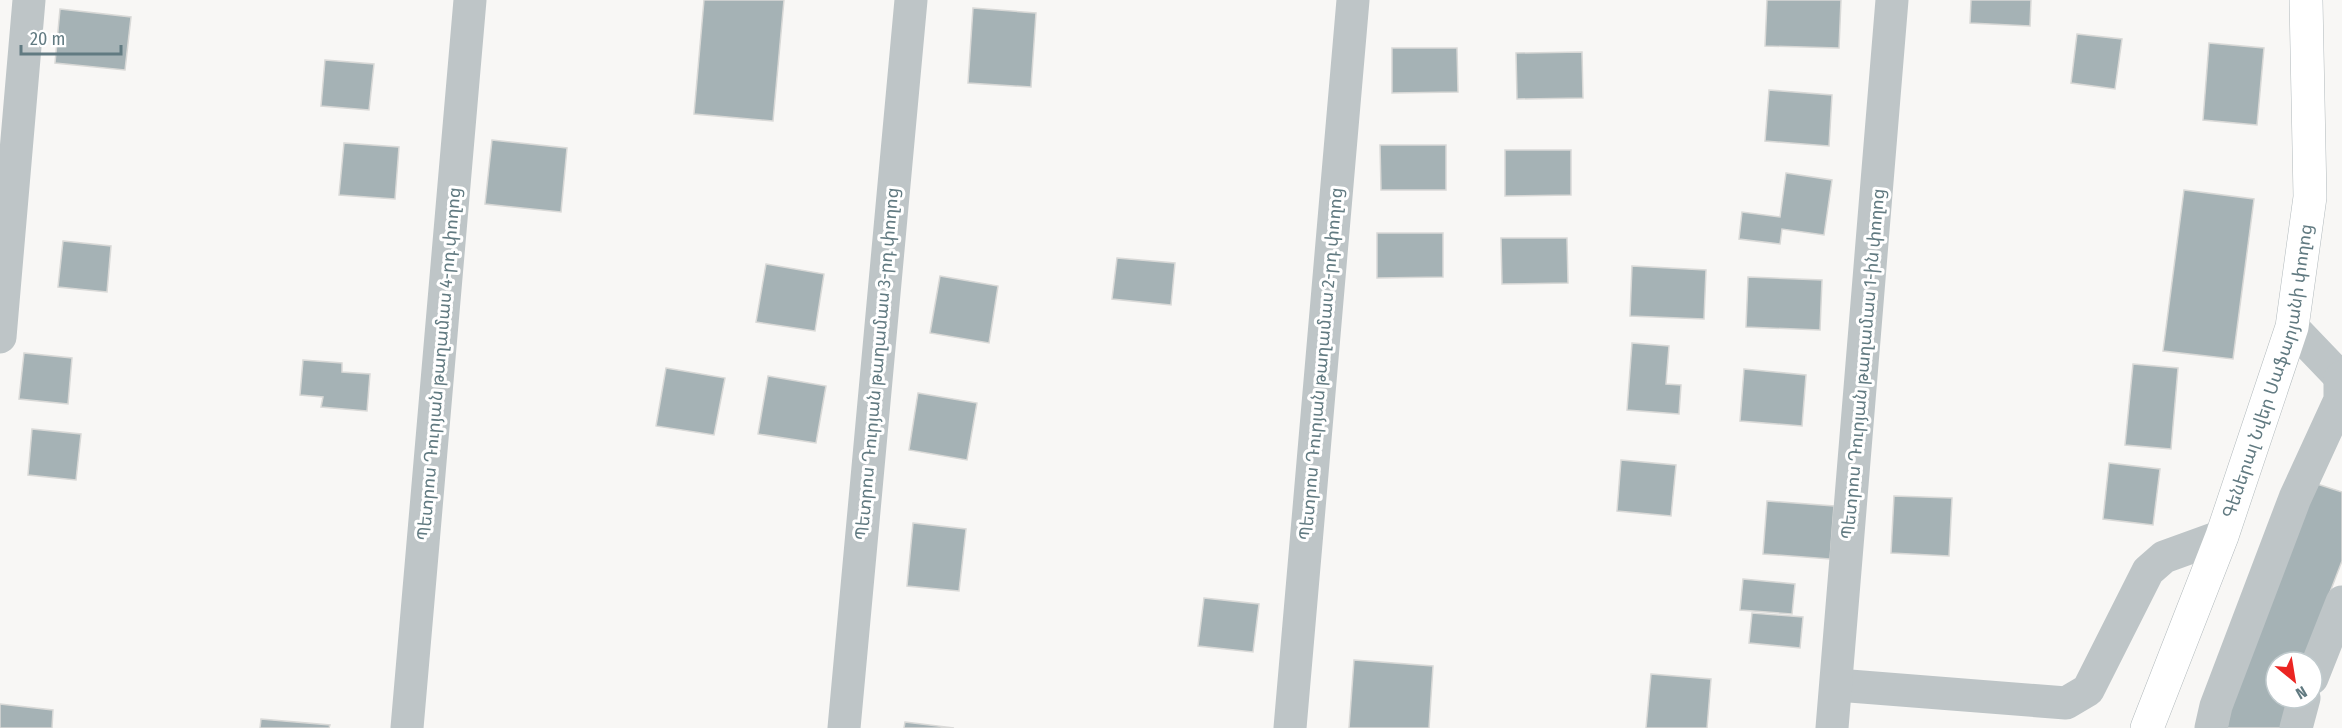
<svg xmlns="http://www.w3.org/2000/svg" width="2342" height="728" font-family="'Fira Sans Condensed','Noto Sans Armenian',sans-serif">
<rect width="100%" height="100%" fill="#f8f7f5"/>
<!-- building -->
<g fill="#a5b2b5" stroke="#d9d9d7" stroke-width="1.5">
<path d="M704,0H784L773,121L694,114Z"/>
<path d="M1767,0H1841L1839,48L1765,46Z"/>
<path d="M1971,0H2031L2030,26L1970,23Z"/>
<path d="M973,8L1036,13L1031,87L968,83Z"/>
<path d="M60,9L131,17L125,70L55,63Z"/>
<path d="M2077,34L2122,39L2115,89L2071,83Z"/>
<path d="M2209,43L2264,48L2257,125L2203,120Z"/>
<path d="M1392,48H1457L1458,92L1392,93Z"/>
<path d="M1582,52L1583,98L1517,99L1516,53Z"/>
<path d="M325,60L374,64L369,110L321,106Z"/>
<path d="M1769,90L1832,95L1829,146L1765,141Z"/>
<path d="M492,140L567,148L561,212L485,204Z"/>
<path d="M344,143L399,147L395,199L339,195Z"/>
<path d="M1380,145H1446V190H1381Z"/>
<path d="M1505,150H1571V195L1505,196Z"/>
<path d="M1786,173L1832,180L1824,235L1782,229L1780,244L1739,239L1742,212L1780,217Z"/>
<path d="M2184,190L2254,199L2233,359L2163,351Z"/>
<path d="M1377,233H1443V277L1377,278Z"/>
<path d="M1501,238H1567L1568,283L1502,284Z"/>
<path d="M63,241L111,246L107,292L58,287Z"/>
<path d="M1117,258L1175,263L1171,305L1112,299Z"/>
<path d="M766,264L824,274L815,331L756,322Z"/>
<path d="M1632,266L1706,270L1704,319L1630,316Z"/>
<path d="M940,276L998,286L989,343L930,333Z"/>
<path d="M1748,277L1822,280L1820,330L1746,327Z"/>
<path d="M1632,343L1669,346L1666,384L1681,385L1679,414L1627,410Z"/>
<path d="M24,353L72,358L68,404L19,399Z"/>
<path d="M303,360L342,363V372L370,374L367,411L321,407L323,397L300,395Z"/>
<path d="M2133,364L2178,368L2171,449L2125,445Z"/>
<path d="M666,368L725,378L714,435L656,426Z"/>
<path d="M1744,369L1806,375L1802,426L1740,421Z"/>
<path d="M768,376L826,386L816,443L758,434Z"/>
<path d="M918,393L977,403L967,460L909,450Z"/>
<path d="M32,429L81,434L76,480L28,475Z"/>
<path d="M1621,460L1676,465L1671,516L1617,511Z"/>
<path d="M2109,463L2160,469L2153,525L2103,519Z"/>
<path d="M2314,483L2342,492V561L2303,662H2276V698H2289L2281,728H2227L2231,704Z"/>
<path d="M1894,496L1952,498L1949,556L1891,553Z"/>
<path d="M1767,501L1834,506L1830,559L1763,554Z"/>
<path d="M913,523L966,529L959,591L907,586Z"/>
<path d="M1743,579L1795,584L1792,614L1740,610Z"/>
<path d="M1204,598L1259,604L1253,652L1198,646Z"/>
<path d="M1752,613L1803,617L1800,648L1749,643Z"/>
<path d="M1354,660L1433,666L1429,728H1349Z"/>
<path d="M1651,674L1711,679L1707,728H1646Z"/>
<path d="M0,704L53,710L52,728H0Z"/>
<path d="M261,719L330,725L329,728H260Z"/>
<path d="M905,722L954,728H904Z"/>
</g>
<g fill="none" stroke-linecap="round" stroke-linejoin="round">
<!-- major casing -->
<g stroke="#b1b9bc" stroke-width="34">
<g id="major">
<path id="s1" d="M2147,728L2222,536L2292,327L2310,197L2306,0"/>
</g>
</g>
<!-- minor -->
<g stroke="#bec5c7" stroke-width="33">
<path d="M2292,327L2342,379"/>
<path d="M0,337L29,0"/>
<path d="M2312,678L2342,602"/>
<path d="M1837,685L2066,703L2088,690L2148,571L2164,557L2222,536"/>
<path d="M407,728L470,0"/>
<path d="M844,728L911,0"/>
<path d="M1290,728L1353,0"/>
<path d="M1832,728L1892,0"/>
<path d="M2211,728L2216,706L2295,498L2340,400V379L2342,377"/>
<path d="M2296,728L2304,698"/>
</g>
<!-- major -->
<use href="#major" stroke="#fff" stroke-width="33"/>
</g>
<g text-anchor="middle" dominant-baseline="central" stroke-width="6" stroke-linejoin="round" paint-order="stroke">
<!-- street labels -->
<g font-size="18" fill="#617a81" stroke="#fff">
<text transform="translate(439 364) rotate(-85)">Պետրոս Դուրյան թաղամաս 4-րդ փողոց</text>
<text transform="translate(877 364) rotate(-85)">Պետրոս Դուրյան թաղամաս 3-րդ փողոց</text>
<text transform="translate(1321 364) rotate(-85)">Պետրոս Դուրյան թաղամաս 2-րդ փողոց</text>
<text transform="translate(1863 364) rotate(-85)">Պետրոս Դուրյան թաղամաս 1-ին փողոց</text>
<text stroke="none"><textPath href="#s1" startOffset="378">Գեներալ Նվեր Սաֆարյանի փողոց</textPath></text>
</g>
</g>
<!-- north arrow -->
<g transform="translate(2294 680) rotate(150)"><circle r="28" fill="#ffffff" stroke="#c0cacd" stroke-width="1.5"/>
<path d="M0-4.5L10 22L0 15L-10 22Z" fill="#eb2522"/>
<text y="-9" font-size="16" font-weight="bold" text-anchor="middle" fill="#617a81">N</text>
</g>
<!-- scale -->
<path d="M21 45v9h100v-9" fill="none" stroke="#617a81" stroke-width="3"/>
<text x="30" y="45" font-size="18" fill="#617a81" stroke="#ffffff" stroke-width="4.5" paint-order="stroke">20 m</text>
</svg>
